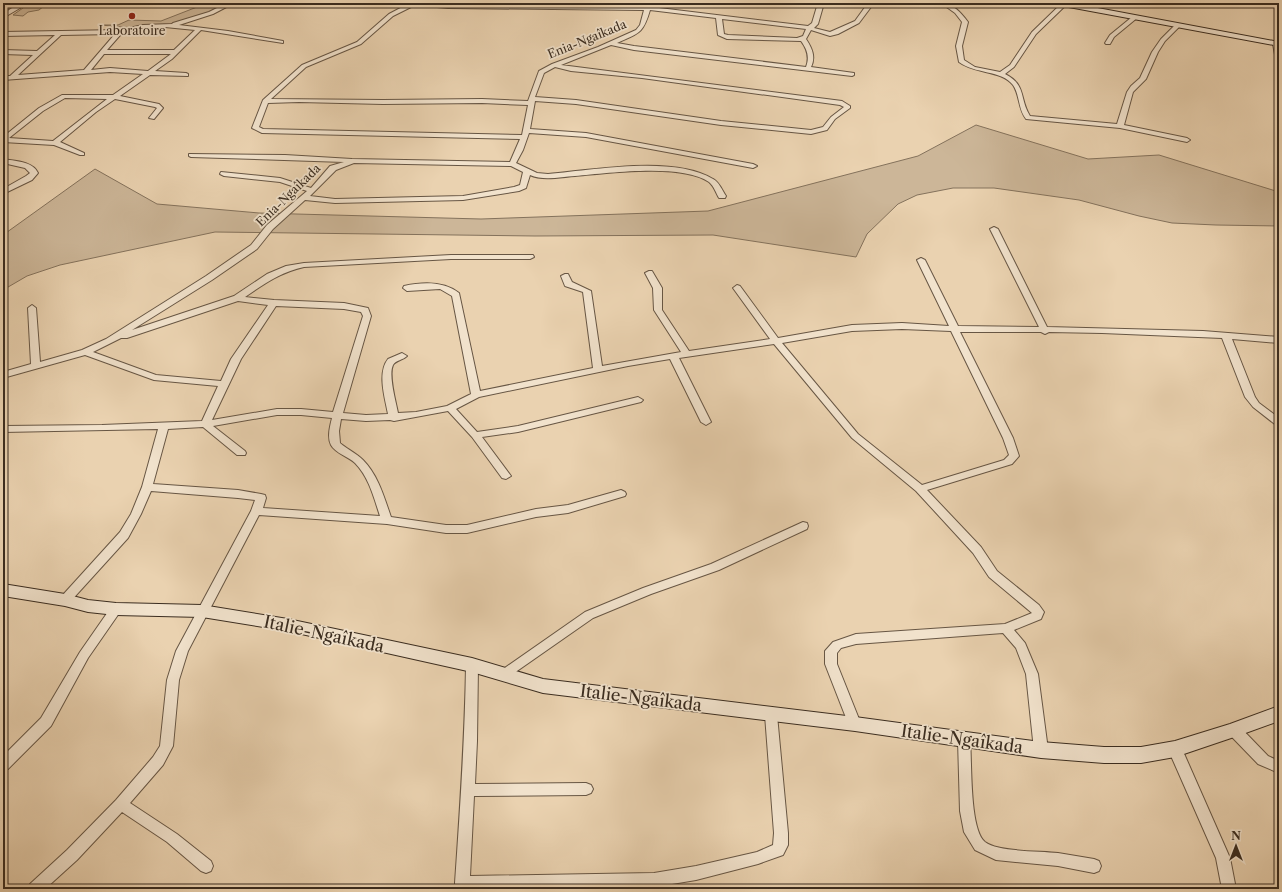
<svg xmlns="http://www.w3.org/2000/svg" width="1282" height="892" font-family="'Libre Caslon Text',serif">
<rect width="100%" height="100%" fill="#ead2b0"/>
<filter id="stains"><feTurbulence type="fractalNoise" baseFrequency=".005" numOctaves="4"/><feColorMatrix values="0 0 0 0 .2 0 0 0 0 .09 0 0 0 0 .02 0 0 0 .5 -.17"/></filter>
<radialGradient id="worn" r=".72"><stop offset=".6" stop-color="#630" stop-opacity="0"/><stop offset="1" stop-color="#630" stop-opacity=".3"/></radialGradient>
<!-- green -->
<g fill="#ccb698" stroke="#84725c">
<path d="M30,3H44V6L39,10L28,12L23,16L13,15Z"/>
<path d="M214,3H230C214,11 184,25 166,27C145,30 122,27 101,25H118L129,20L161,21L197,7Z"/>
<path d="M976,125L1088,159L1159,155L1279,192V226L1216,225L1172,223L1139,216L1079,200L994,188H953L917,195L898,204L867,234L856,257L713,235L535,236L215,232L60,265L27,276L3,290V235L95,169L157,204L259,213L481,219L708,211L918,156Z"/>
</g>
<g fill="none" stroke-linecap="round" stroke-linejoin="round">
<!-- street casing -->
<g stroke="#675644" stroke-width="2">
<g id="street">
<path d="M3,3L16,5L19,3H26L20,8L3,18V14L12,8L3,6Z"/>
<path d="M227,3H234L213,14L179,25L228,31L283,41V43L201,30L172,59L155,71L186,73L188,74V76L150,75L120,96L159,104L163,108L154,119L149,118L157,108L155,107L115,99L96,112L60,142L84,153V155H80L54,145L3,142V137L39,108L62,95H113L143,74L110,72L3,80V76H10L33,55L3,54V50L37,51L55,35L3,36V32L120,30L143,25L172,24L173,23L209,12ZM165,27L195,30L174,50H107L122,33L143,29ZM115,34L84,70L18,75L61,35ZM104,54H171L148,71L110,68L91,70ZM65,98L107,99L53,141L9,138L43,111Z"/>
<path d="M410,3L645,6L646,3H652L651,7L808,26L812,23L818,3H824L818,24L814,28L830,32L855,21L868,3H874L859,23L838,34L830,36L811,30L806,39C812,48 816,57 811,67L854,73V75L852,76L634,50L611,45L561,65L842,101L850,106V108L835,119L827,130L811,134L721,125L576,104L535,101L530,129L586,133L753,164L757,166L753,168L586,137L529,133L523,150L516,163L537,173L548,174C593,170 674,155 713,179C719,182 722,190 726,196L725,198H719C716,193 714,186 709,182C682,163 608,173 575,176C561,177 543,181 530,175L526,188L519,191L463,200L335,203L305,200L273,229L257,249L212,280L132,330L234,296L267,274L286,266L304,263L451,255H533L534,257L530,259H451L304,267C281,272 264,284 245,297L274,300L344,303L368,308L371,316L343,413L366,415L388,414C385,398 377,373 388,359L402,353L407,356C403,360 396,360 393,365C388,375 396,402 398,413L416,412L447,406L471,394L452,296L440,289L407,291L403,288L404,286C422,282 444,281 459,293L480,391L593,368L583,292L565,286L561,276L565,274H568L572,282L591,291L602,366L681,352L654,310L653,288L645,273L649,271H652L662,288V310L689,351L770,339L733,288L737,285L740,286L778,338L852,325L902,323L949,326L917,260L921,258L925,260L958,326L1039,327L990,229L994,227L998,229L1047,327L1203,331L1279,337V343L1232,339L1255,397L1259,403L1279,418V426L1276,425L1253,407L1245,397L1222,338L1102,333L1049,332L1045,334L1041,332H960L1013,438L1019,456L1012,464L927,490L981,547L997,571L1039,605L1044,612L1041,619L1014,630L1025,643L1038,674L1048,750L1046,754L1041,755L1036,754L1034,750L1026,674L1016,648L1003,633L856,644L841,648L837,653V664L861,724L860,728L855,729L850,728L825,664V651L833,642L856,634L1005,624L1032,613L989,577L973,553L916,491L852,438L774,344L679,358L711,422L706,425L701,422L670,359L628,366L479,397L456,409L477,432L518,426L638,397L643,400L641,402L518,432L482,437L511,476L506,479L502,478L472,437L448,411L394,421L390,420L366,421L341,419L339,431L340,443C347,449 356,453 363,460C378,475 384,497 391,517L446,525H467L536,509L568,505L621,490L625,492L626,494L625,496L568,513L536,517L467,533H446L387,524L259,515L188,651L179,680L173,746L163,765L130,803L177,834L211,861L213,866L211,871L206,873L201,871L167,842L122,812L77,860L45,889H28L30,884L67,850L116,800L153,757L160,746L167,680L176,651L251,511L255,500L238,498L151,491L141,514L128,538L69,603L65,604L61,603L59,600L61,597L120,532L131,514L142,487L158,429L3,432V426L102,425L202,421L218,386L154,380L85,355L3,378V372L31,364L28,308L32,305L36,308L40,362L82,350L106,339L206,276L251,245L267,225L307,191L280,182L224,176L220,174L221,172L280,178L311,188L330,166L344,162L191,157L189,156V154L285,155L352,159L510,162L520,139L262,133L252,128L263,100L302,65L357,42L389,14ZM415,5L448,8L644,10L640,25L636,30L598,47L552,64L539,71L528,101L482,99L383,100L271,99L306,67L361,44L393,16ZM650,10L716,18L718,35L727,39L801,41C807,49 810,57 806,67L634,46L617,43C639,33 643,34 650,10ZM722,19L806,29L803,36L797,38L728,35L724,34ZM555,67L571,71L642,78L840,105L844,107L831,117L823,127L811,130L721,121L576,100L535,97L544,73ZM299,102L383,104L482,103L528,105L522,135L263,129L259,127L268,103ZM354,163L511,166L523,172L520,185L514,187L463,196L335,199L310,196L336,170ZM238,301L268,305L231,359L221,381L156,375L93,352L121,338H127ZM276,306L344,309L361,312L363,316L333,412L301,409H277L212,420L241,359ZM902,329L951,331L1003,438L1009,455L1004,460L922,485L858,434L782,343L852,331ZM277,415H301L332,418C330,426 327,437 331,445C335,453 349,457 355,463C369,477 374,498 380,516L263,508L266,498L265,495L261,494L238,490L153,484L168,429L203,427L237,455H245L246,453L245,451L213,426Z"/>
<path d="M941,3C953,3 961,13 968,22L962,46L964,60L975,67L1000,72L1010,65L1032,32L1062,3H1066V5L1036,34L1014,67L1005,74C1027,85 1019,99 1030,116L1117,124L1127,92L1131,86L1140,78L1152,52L1161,39L1175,25H1179V27L1165,41L1158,52L1146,79L1133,92L1124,125L1187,138L1190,140L1187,142L1120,128L1026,119C1018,109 1020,95 1013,85C1002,70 974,74 959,62L956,46L962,22L955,13Z"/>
<path d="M1095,3H1101L1096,11H1092Z"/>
<path d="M1132,17L1137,18L1114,37L1110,44H1106L1105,43L1110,35Z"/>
<path d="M1276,42L1279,44V62L1276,60L1273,44Z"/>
<path d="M3,159C14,161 33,161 38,173L32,180L3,194V189L26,176L30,173L25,168L3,163Z"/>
<path d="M803,522L807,523L808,526L807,529L719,570L651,594L593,618L507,678L503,680L499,678L497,675L499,672L585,612L643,588L711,564Z"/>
<path d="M116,605L120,606L122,609L88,658L51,726L8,769L3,771V756L41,718L80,652L112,606Z"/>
<path d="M472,660L476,662L478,665L477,741L475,784L586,783L591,785L593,789L591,793L586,795L474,796L470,876L654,873L696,866L757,852L773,845L774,833L765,715L767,711L771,710L775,711L777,715L788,833V845L783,855L758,864L696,880L654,887L456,889L455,883C460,810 465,738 466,665L468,662Z"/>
<path d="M1234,725L1239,726L1268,756L1279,761V773L1258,764L1229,734L1228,730L1229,726Z"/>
<path d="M964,735L969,736L970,740C972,761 969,829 985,842C998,852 1040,851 1058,853C1070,855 1082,857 1094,859L1099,861L1101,866L1099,871L1094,873L1058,866L996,860L975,850L964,832L960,811L958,740L959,736Z"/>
<path d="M1175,744L1180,745L1182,749L1230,858L1236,889H1222L1216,858L1168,749L1170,745Z"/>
</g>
</g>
<!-- secondary casing -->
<g stroke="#3b2d20" stroke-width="2">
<g id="secondary">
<path d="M1054,3H1071L1279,42V46L1058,5Z"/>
<path d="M3,584L65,594L88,600L116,603L202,605L288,619L472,658L543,679L855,717L1041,742L1104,747H1141L1175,741L1230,724L1279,706V721L1240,735L1175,757L1141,763H1104L1041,758L855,731L543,693L472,672L288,631L202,617L116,615L88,612L65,606L3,596Z"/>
</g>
</g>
<!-- street -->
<use href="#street" fill="#f1e2cc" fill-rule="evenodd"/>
<!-- secondary -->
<use href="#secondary" fill="#f1e2cc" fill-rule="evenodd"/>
</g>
<!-- markers -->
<circle fill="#8f2418" stroke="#f1e2cc" stroke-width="1.5" cx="132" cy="16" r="4"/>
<g text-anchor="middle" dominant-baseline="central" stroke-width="3.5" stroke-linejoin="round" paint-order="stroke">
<!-- far-poi labels -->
<g font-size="12" fill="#3b2d20" stroke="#f1e2cc">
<text x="132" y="30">Laboratoire</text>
</g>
<!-- far-street labels -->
<g font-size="12" fill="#3b2d20" stroke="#f1e2cc">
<text transform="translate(587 39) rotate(-22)">Enia-Ngaîkada</text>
<text transform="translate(288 195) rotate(-44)">Enia-Ngaîkada</text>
</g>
<!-- near-street labels -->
<g font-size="17" fill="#3b2d20" stroke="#f1e2cc">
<text transform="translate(324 634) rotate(12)">Italie-Ngaîkada</text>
<text transform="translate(641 698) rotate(7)">Italie-Ngaîkada</text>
<text transform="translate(962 739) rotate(8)">Italie-Ngaîkada</text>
</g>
</g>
<!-- margin -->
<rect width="1282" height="892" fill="none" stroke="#ead2b0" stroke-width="16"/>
<rect x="4" y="4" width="1274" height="884" fill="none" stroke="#3b2d20" stroke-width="2"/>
<rect x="8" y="8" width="1266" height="876" fill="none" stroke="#3b2d20"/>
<!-- north arrow -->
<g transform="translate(1236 846)" stroke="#f1e2cc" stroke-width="3" paint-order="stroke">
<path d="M0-3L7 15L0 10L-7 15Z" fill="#3b2d20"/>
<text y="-6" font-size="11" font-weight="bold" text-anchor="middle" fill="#3b2d20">N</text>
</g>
<rect width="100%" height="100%" filter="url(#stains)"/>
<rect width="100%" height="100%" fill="url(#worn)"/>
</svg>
